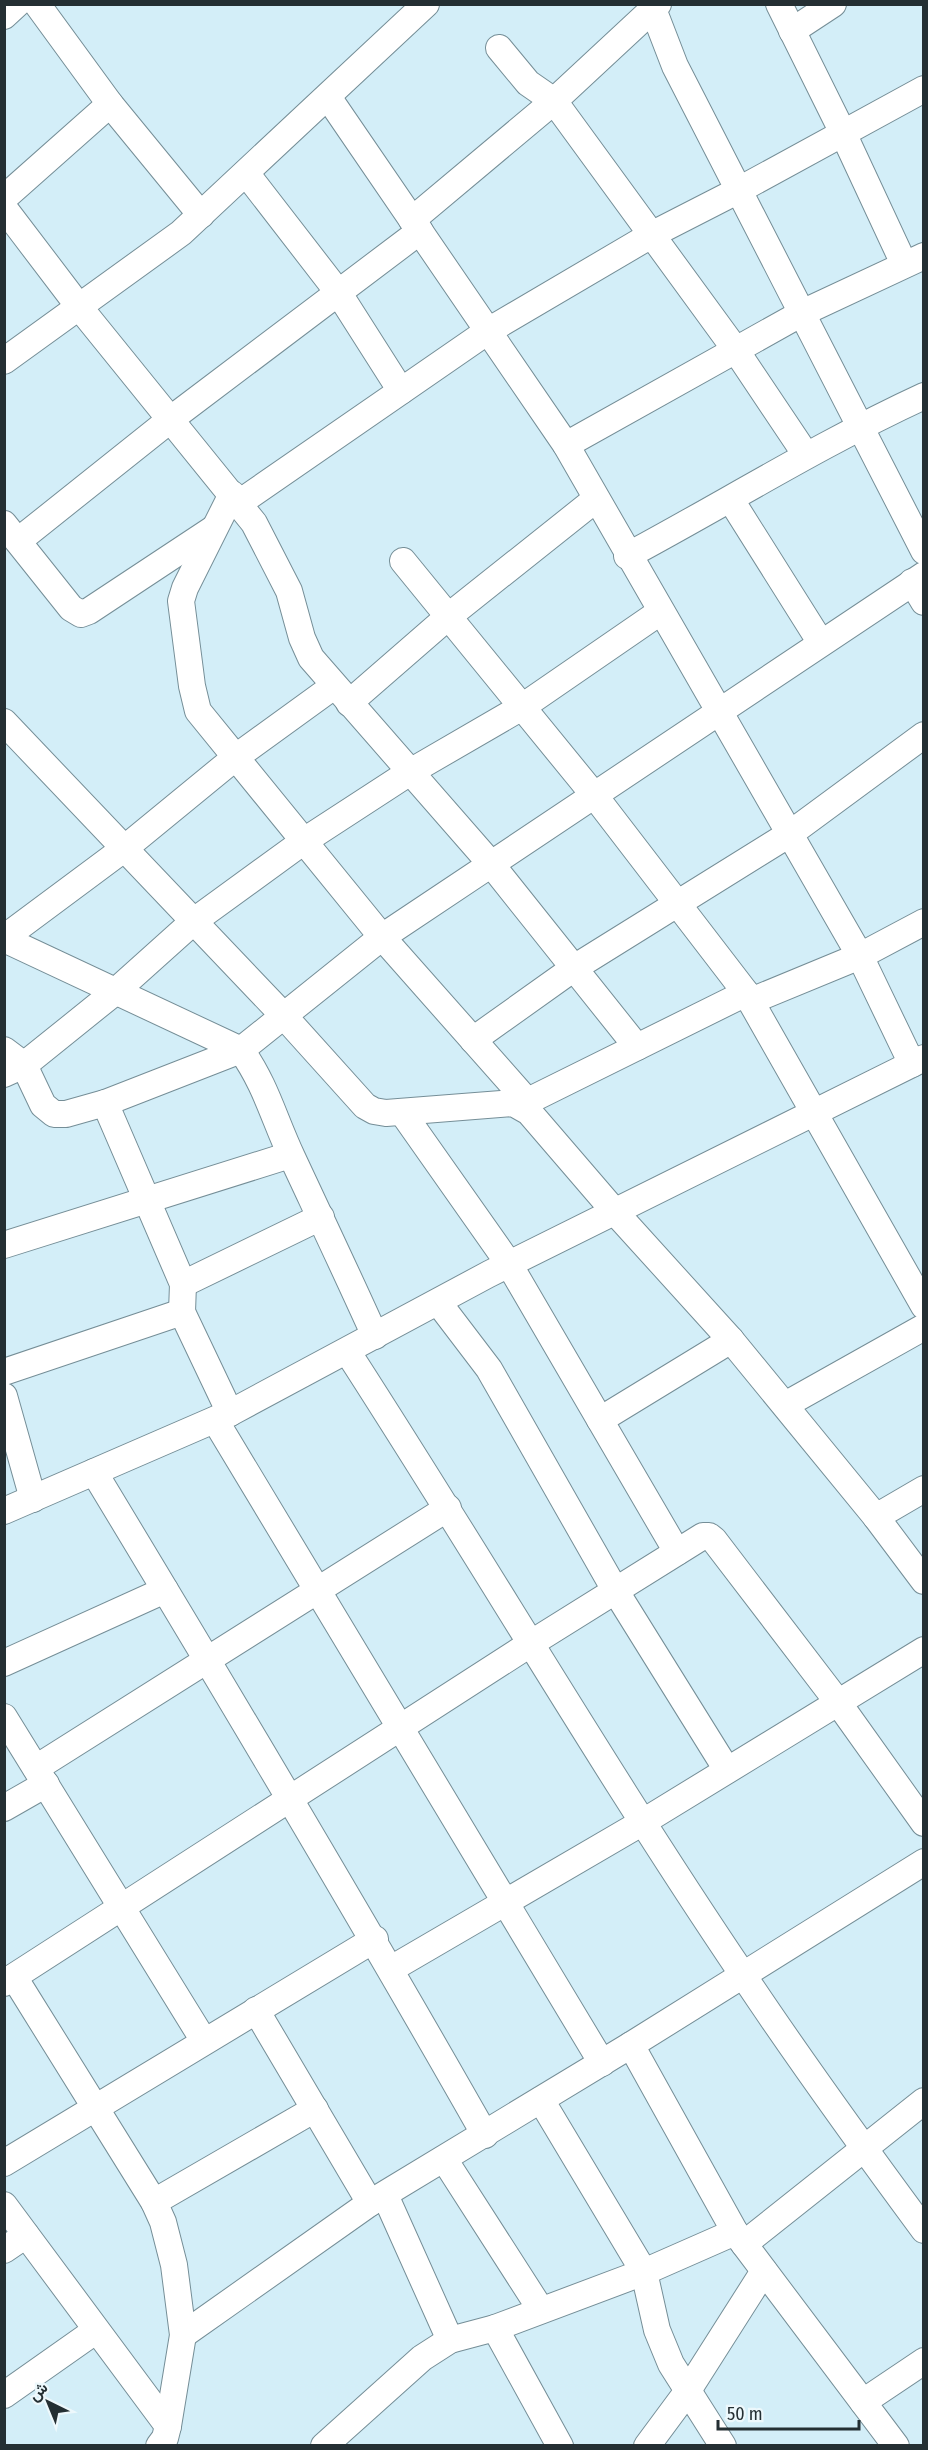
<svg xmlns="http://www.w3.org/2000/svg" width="928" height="2450" font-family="'Fira Sans Condensed',Vazirmatn,sans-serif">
<rect width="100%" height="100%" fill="#d3eef8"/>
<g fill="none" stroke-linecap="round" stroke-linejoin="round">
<!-- minor casing -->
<g stroke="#758e97" stroke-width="28">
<g id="minor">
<path d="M37,4L110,104L201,215"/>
<path d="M658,4L653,9L675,66L924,551"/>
<path d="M779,4L843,133L904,264"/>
<path d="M4,16L17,4"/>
<path d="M792,31L833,4"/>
<path d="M499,48L528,83L554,101L735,349L806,455"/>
<path d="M328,97L566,445L860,956L912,1064"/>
<path d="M246,173L338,292L401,391"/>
<path d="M4,198L110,104"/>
<path d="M4,208L80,308L254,523L289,591L302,638L311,658L491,864L637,1047"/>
<path d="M412,220L554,101L653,9"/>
<path d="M4,361L181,233L426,4"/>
<path d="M566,445L802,313L924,256"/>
<path d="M232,494L185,588L181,601L192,686L198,711L382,937L528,1102"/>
<path d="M731,500L821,643"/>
<path d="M239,503L488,331L653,234L739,190L924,89"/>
<path d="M4,524L71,608L81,614L89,611L213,529"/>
<path d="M18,541L171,419L420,231"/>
<path d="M627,556C726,503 822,443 924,396"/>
<path d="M403,561L594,795L746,993L924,1306"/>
<path d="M912,582L924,602"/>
<path d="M349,703L449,616L596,499"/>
<path d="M4,722L283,1015L365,1106L374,1111L386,1113L513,1103L529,1112L615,1212L731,1340L876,1517"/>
<path d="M4,938L125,848L236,757L334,686"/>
<path d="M4,939L241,1050C266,1085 274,1119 292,1157C320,1217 348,1276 375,1336"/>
<path d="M751,1001L860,956L924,922"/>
<path d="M473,1040L574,968L791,833L924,735"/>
<path d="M4,1050L24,1065L43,1105L54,1114H66L105,1103L241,1050L382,937L924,575"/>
<path d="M4,1074L24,1065L116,991L194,921L304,841L410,772L522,707L660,612"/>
<path d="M105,1103L183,1284L182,1312"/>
<path d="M520,1105L746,993"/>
<path d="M402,1112L509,1264L677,1552"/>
<path d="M4,1245L290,1155"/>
<path d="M183,1284L321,1217"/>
<path d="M438,1302L489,1369L615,1590L727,1770"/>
<path d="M347,1351C481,1558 605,1771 743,1975C801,2062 862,2146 924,2230"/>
<path d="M4,1372L182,1312L230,1413"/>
<path d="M4,1396L33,1499"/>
<path d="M785,1405L924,1327"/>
<path d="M215,1420L602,2063"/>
<path d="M600,1420L731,1340"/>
<path d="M94,1472C227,1692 358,1911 485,2135"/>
<path d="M924,1489L876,1517L924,1581"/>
<path d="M4,1511L230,1413L489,1274L924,1058"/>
<path d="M4,1663L165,1590"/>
<path d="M4,1717L204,2041"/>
<path d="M36,1768L448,1508"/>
<path d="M4,1808L46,1784"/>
<path d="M391,1969L643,1822L924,1650"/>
<path d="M14,1977L154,2202L163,2222L174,2265L183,2335L168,2426L165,2438L159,2446"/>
<path d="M4,1983L530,1644L703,1536H709L714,1540L837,1701L924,1823"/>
<path d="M256,2010L370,2203"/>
<path d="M631,2045L735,2232L896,2446"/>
<path d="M541,2100L644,2272L657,2330L671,2364L723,2446"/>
<path d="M444,2159L541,2310"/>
<path d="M4,2163L375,1939"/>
<path d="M385,2195L450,2340"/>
<path d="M154,2202L315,2109"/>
<path d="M4,2205L168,2426"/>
<path d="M744,2244L924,2101"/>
<path d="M4,2250L26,2235"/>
<path d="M495,2328L644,2272L735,2232"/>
<path d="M183,2335L370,2203L631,2045L924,1862"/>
<path d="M4,2395L95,2331"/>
<path d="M863,2402L924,2361"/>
<path d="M324,2446L422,2358L450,2340L495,2328L560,2446"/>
<path d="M647,2446L687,2392L764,2271"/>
</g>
</g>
<!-- minor -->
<use href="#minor" stroke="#fff" stroke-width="26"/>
</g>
<!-- border -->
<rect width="928" height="2450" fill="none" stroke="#242f33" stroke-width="12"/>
<!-- north arrow -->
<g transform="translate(48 2402) rotate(317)" stroke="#edf8fc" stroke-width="4.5" paint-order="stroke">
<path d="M0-4.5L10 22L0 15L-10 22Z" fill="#242f33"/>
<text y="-9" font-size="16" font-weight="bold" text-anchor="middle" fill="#242f33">ش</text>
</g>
<!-- scale -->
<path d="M718 2420v9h141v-9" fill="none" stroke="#242f33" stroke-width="3"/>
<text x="727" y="2420" font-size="18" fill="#242f33" stroke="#edf8fc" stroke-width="4.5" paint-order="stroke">50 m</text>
</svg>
